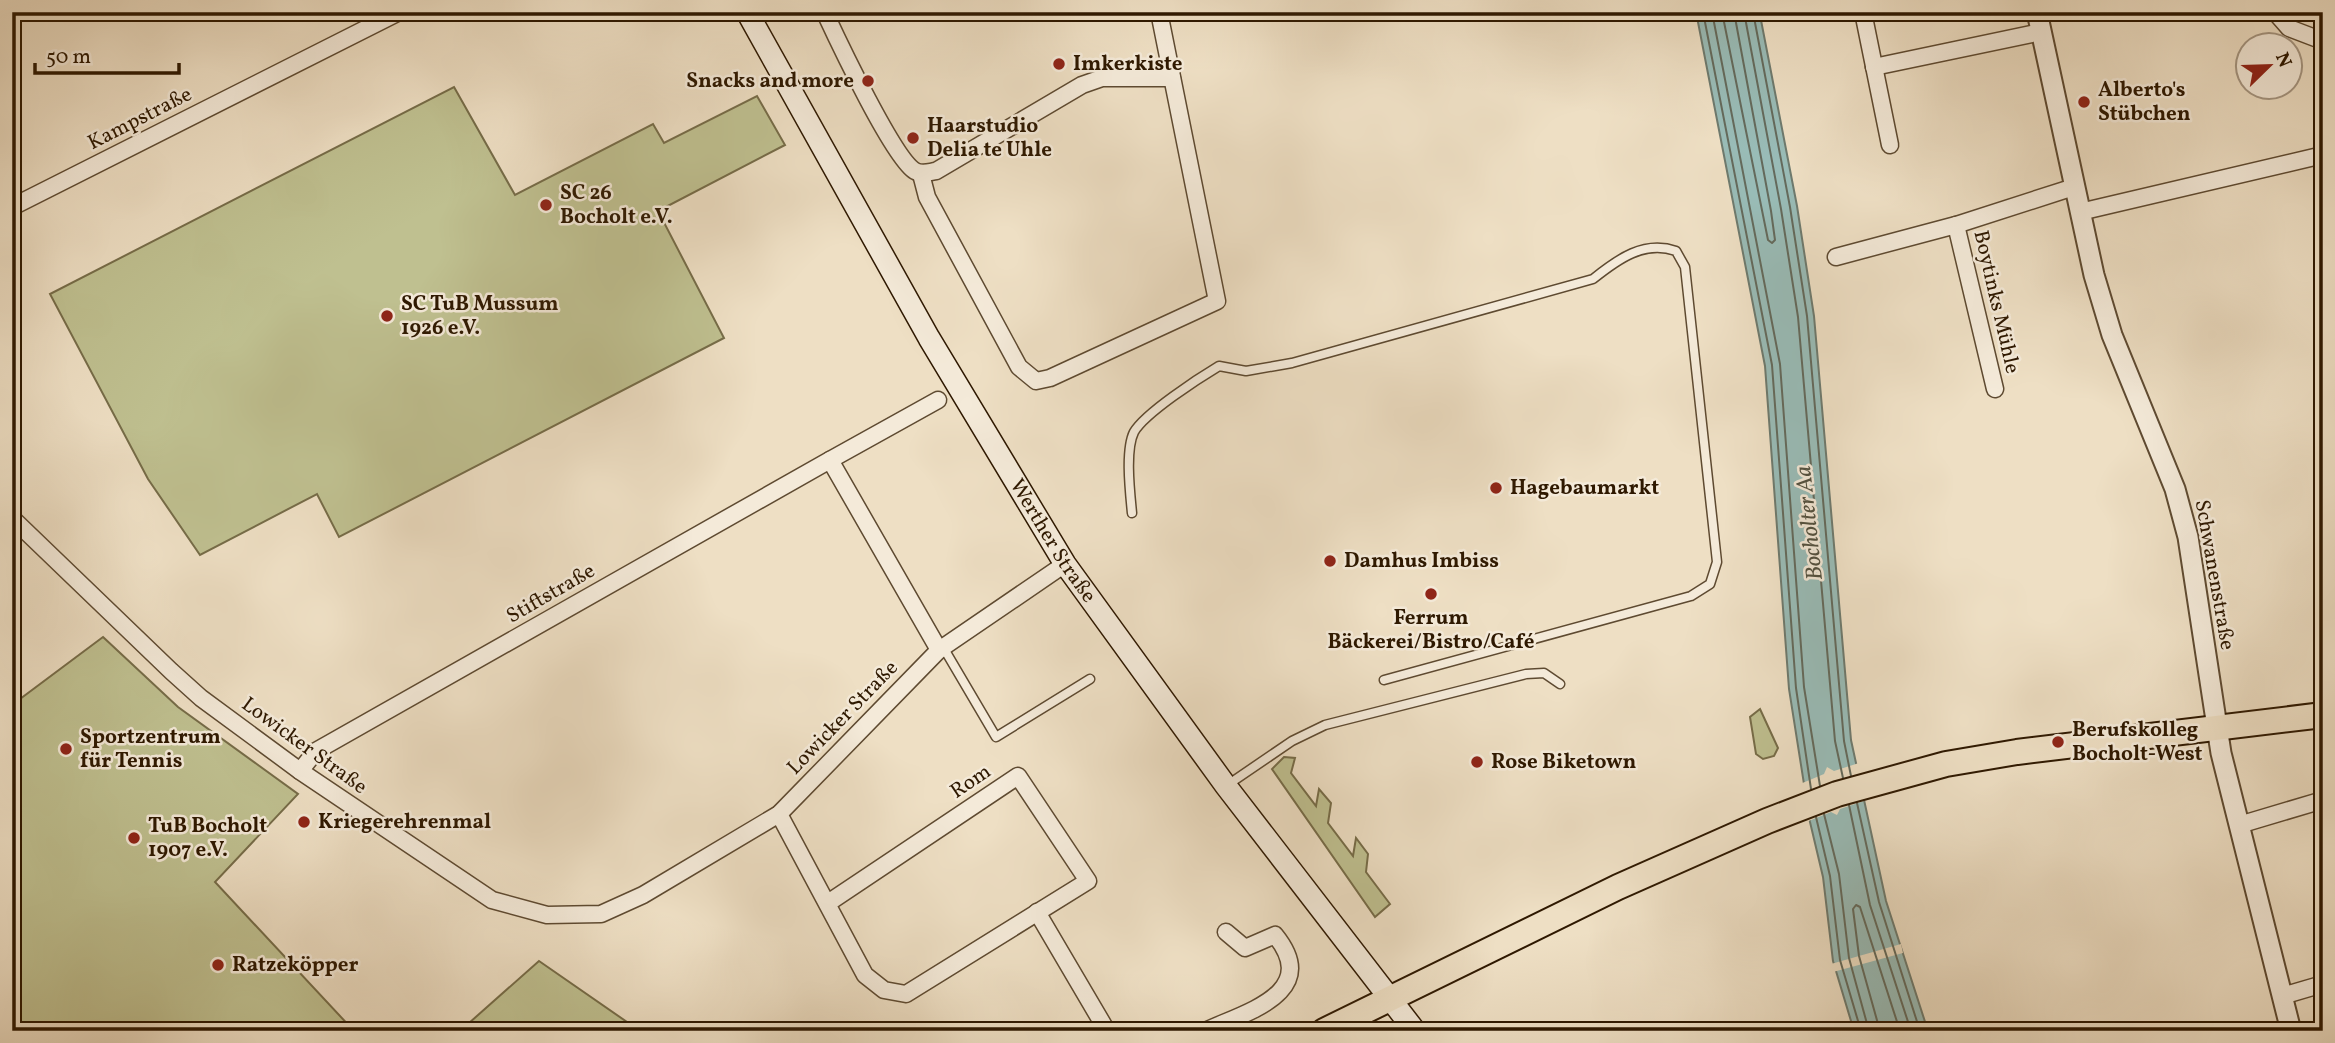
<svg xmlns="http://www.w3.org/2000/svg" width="2335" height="1043" font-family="Vollkorn,serif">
<rect width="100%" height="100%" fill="#eedfc4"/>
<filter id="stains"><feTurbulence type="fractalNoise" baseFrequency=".00286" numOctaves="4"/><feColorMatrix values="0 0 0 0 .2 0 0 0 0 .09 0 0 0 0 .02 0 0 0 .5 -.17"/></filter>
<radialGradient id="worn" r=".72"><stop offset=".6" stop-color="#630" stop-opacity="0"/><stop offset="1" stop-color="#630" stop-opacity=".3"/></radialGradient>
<!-- green -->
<g fill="#bfc090" stroke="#766c48" stroke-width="2">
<path d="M454,87L515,195L653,124L664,143L757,96L785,145L658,211L724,338L339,537L317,494L200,555L148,479L50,294Z"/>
<path d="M103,637L178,707L298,794L215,882L354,1031H12V705Z"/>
<path d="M1760,709L1778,748L1774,756L1763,759L1756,754L1750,717Z"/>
<path d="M1284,757L1295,758L1291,773L1316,806L1319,789L1331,803L1328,823L1353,856L1356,838L1368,854L1366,872L1390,904L1375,917L1272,769Z"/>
<path d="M539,961L640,1031H460Z"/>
</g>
<!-- water -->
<path fill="#99bcb7" stroke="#6e7a6e" stroke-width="2" d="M1696,12H1759L1760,15L1797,206L1814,316L1851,740L1886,901L1928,1031H1854L1833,961L1823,877L1810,822L1789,689L1765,366Z"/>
<!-- pier -->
<g fill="#eedfc4">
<path d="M1859,763L1867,800L1840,809L1837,815L1831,812L1806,822L1800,784L1824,774L1827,767L1834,771Z"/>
<path d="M1901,944L1903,953L1833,972L1831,964Z"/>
</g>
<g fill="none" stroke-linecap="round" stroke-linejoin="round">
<!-- shore -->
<g stroke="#646a5c" stroke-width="2">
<path d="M1703,12L1772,365L1796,688L1811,789"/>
<path d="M1712,12L1780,364L1804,687L1820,786"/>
<path d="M1722,12L1768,240L1772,243L1775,240L1771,211L1734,12"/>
<path d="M1744,12L1781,209L1798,317L1835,741L1843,778"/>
<path d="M1753,12L1790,207L1807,316L1844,741L1851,776"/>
<path d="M1857,803L1879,902L1920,1031"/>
<path d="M1849,805L1870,905L1911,1031"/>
<path d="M1824,814L1839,874L1849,958L1869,1031"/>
<path d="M1816,817L1830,876L1840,960L1861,1031"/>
<path d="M1880,1031L1859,956L1853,909L1856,905L1860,907L1900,1031"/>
</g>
<!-- service casing -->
<g stroke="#5e4a31" stroke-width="11">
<g id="service">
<path d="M1132,513C1130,492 1125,450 1134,432C1145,413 1199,378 1219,366L1246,371L1292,363L1593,279C1618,259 1644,240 1676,251L1685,267L1717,562L1710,584L1691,596L1384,680"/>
<path d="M943,647L996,737L1090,679"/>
<path d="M1226,786L1292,741L1325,725L1526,674L1544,673L1560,684"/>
</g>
</g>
<!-- minor casing -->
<g stroke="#5e4a31" stroke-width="19">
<g id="minor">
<path d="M828,12L826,15C839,43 894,159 915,171C922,175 929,172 936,171L1082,85L1102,78H1172"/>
<path d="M1863,12L1890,145"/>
<path d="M2275,12L2289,28L2323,41"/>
<path d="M1874,67L2041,32"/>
<path d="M921,174L927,197L1019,367L1036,381L1050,378L1217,301L1159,12"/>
<path d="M12,207L399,12"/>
<path d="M2080,212L2323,155"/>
<path d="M1956,225L1995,389"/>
<path d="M1836,257L1956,225L2074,187"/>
<path d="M830,460L938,400"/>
<path d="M12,518L171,671L201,698L300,771L492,900L547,915L601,914L643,895L779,814L939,650L1065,564"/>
<path d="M300,771L316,751L830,460L939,650"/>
<path d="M779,814L865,975L884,990L906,994L1088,881L1018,776L828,903"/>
<path d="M2239,825L2323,800"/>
<path d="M1037,912L1107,1031"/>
<path d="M2282,996L2323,984"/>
<path d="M1205,1031C1246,1012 1322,993 1275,935L1245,948L1226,932"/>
</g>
</g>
<!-- tertiary casing -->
<g stroke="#5e4a31" stroke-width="23">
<path id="tertiary" d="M2037,12L2094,275L2112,335L2175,489L2188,537L2221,753L2291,1031"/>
</g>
<!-- secondary casing -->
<g stroke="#2e1800" stroke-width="24">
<g id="secondary">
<path id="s1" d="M747,12L929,338L1065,564L1226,786L1415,1031"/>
</g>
</g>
<!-- primary casing -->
<g stroke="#2e1800" stroke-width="28">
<path id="primary" d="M1324,1031L1618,887L1767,821L1837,794L1946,764L2017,752L2323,715"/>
</g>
<!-- service -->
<use href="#service" stroke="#f4ead9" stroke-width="8"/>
<!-- minor -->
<use href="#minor" stroke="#f4ead9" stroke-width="16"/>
<!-- tertiary -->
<use href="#tertiary" stroke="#f4ead9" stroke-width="19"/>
<!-- secondary -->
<use href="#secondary" stroke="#f4ead9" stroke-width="21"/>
<!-- primary -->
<use href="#primary" stroke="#eedfc4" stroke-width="24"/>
</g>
<!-- markers -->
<g fill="#8f2418" stroke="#f4ead9" stroke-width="2.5">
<circle cx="1059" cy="64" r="7"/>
<circle cx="868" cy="81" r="7"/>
<circle cx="2084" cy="102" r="7"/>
<circle cx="913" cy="138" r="7"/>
<circle cx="546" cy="205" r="7"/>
<circle cx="387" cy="316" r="7"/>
<circle cx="1496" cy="488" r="7"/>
<circle cx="1330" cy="561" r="7"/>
<circle cx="1431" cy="594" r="7"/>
<circle cx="2058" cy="742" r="7"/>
<circle cx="66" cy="749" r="7"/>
<circle cx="1477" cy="762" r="7"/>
<circle cx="304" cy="822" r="7"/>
<circle cx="134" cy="838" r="7"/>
<circle cx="218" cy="965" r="7"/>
</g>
<g text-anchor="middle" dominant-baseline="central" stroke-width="5" stroke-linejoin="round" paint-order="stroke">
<!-- poi labels -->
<g font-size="21" font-weight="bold" fill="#2e1800" stroke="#f4ead9" text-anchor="start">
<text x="1073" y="64">Imkerkiste</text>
<text x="854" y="81" text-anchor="end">Snacks and more</text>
<text x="2098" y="90">Alberto's<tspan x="2098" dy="24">Stübchen</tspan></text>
<text x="927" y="126">Haarstudio<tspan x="927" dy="24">Delia te Uhle</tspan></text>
<text x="560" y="193">SC 26<tspan x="560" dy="24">Bocholt e.V.</tspan></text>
<text x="401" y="304">SC TuB Mussum<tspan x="401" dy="24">1926 e.V.</tspan></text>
<text x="1510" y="488">Hagebaumarkt</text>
<text x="1344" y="561">Damhus Imbiss</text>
<text x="1431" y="618" text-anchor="middle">Ferrum<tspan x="1431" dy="24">Bäckerei/Bistro/Café</tspan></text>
<text x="2072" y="730">Berufskolleg<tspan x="2072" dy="24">Bocholt-West</tspan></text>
<text x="80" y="737">Sportzentrum<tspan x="80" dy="24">für Tennis</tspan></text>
<text x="1491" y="762">Rose Biketown</text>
<text x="318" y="822">Kriegerehrenmal</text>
<text x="148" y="826">TuB Bocholt<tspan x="148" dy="24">1907 e.V.</tspan></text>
<text x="232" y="965">Ratzeköpper</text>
</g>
<!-- street labels -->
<g font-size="21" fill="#2e1800" stroke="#f4ead9">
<text transform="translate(140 119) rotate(-27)">Kampstraße</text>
<text transform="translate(1996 302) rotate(77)">Boytinks Mühle</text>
<text stroke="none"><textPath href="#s1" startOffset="611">Werther Straße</textPath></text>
<text transform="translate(2214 575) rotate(80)">Schwanenstraße</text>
<text transform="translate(551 594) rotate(-30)">Stiftstraße</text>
<text transform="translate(843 718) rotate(-46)">Lowicker Straße</text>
<text transform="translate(304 746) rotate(36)">Lowicker Straße</text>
<text transform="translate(971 782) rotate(-34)">Rom</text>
</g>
<!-- water labels -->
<g font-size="23" font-style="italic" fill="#535140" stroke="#f4ead9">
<text transform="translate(1810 523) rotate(-96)">Bocholter Aa</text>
</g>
</g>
<!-- margin -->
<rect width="2335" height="1043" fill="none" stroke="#eedfc4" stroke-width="42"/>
<rect x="14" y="14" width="2307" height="1015" fill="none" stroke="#2e1800" stroke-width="3.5"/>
<rect x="21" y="21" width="2293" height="1001" fill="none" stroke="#2e1800" stroke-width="2"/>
<!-- north arrow -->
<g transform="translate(2269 66) rotate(67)"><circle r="33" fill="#f4ead9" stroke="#a59682" stroke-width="2"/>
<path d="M0-5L12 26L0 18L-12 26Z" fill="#8f2418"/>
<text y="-10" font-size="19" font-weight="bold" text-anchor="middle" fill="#2e1800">N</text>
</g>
<!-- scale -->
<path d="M35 63v10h144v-10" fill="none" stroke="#2e1800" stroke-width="3.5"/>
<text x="46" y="63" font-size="21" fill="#2e1800" stroke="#f4ead9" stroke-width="5" paint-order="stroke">50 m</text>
<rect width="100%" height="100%" filter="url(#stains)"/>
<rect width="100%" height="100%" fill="url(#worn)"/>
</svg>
